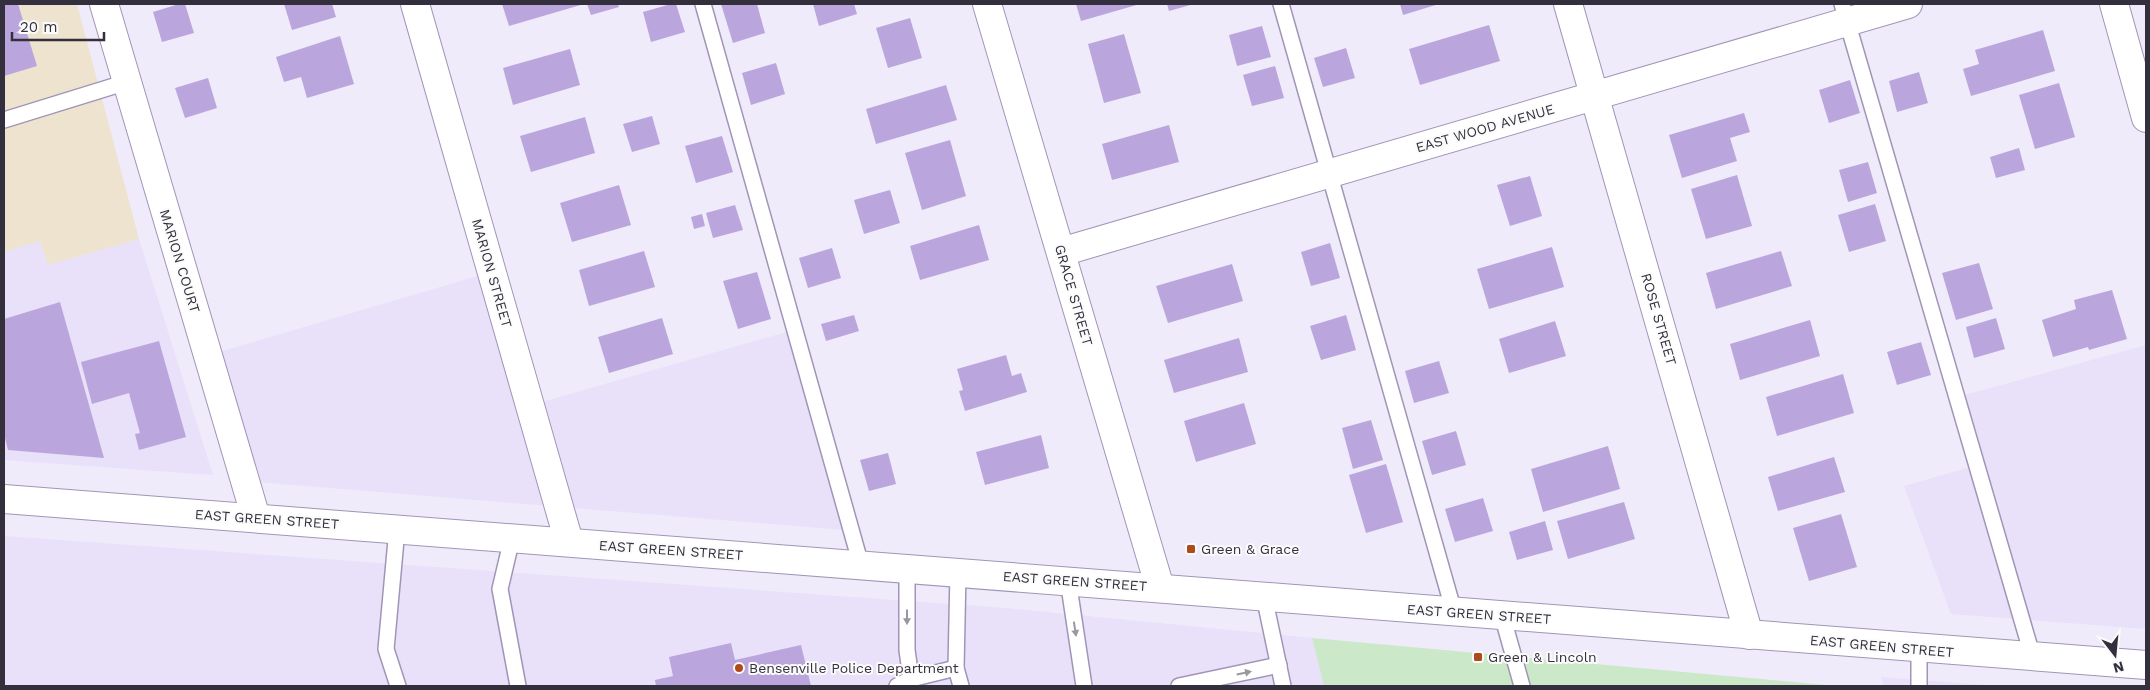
<svg xmlns="http://www.w3.org/2000/svg" width="2150" height="690" font-family="'Work Sans',sans-serif">
<rect width="100%" height="100%" fill="#f0ebfa"/>
<!-- built -->
<g fill="#e9e0fa">
<path d="M139,239L213,475L4,460V252L40,240L48,265Z"/>
<path d="M498,270L535,404L800,328L856,531L256,482L216,353Z"/>
<path d="M2146,345V629L1951,614L1904,486L1981,464L1961,396Z"/>
<path d="M4,536L1006,608L1312,638L1324,686H4Z"/>
<path d="M1881,677L1998,686H1884Z"/>
</g>
<!-- industrial -->
<path fill="#ede3ce" d="M4,4H77L139,239L48,265L40,241L4,252Z"/>
<!-- green -->
<path fill="#cbe8c8" d="M1312,638L1837,686H1324Z"/>
<!-- building -->
<g fill="#baa6dc">
<path d="M4,4H18L37,66L4,76Z"/>
<path d="M179,4H185L194,33L162,42L153,12Z"/>
<path d="M284,4H332L336,17L292,30Z"/>
<path d="M502,4H584L509,26Z"/>
<path d="M587,4H618L619,7L591,15Z"/>
<path d="M671,4H676L685,32L651,42L643,12Z"/>
<path d="M721,4H757L765,33L733,43Z"/>
<path d="M813,4H854L857,14L819,26Z"/>
<path d="M1076,4H1140L1081,21Z"/>
<path d="M1167,4H1194L1169,11Z"/>
<path d="M1400,4H1439L1403,15Z"/>
<path d="M910,18L922,58L888,68L876,28Z"/>
<path d="M1489,25L1500,61L1420,85L1409,49Z"/>
<path d="M1262,26L1271,57L1237,66L1229,35Z"/>
<path d="M2043,30L2055,71L1971,96L1963,69L1979,64L1975,50Z"/>
<path d="M1124,34L1141,93L1104,103L1088,44Z"/>
<path d="M340,36L354,84L307,98L301,77L284,82L276,57Z"/>
<path d="M1346,48L1355,78L1323,87L1314,58Z"/>
<path d="M570,49L580,85L513,105L503,68Z"/>
<path d="M776,63L785,94L751,105L742,73Z"/>
<path d="M1275,66L1284,98L1252,106L1243,75Z"/>
<path d="M1919,72L1928,103L1897,112L1889,81Z"/>
<path d="M208,78L217,108L185,118L175,88Z"/>
<path d="M1850,80L1860,113L1829,123L1819,90Z"/>
<path d="M2059,83L2075,137L2035,149L2019,95Z"/>
<path d="M946,85L957,120L876,144L866,109Z"/>
<path d="M1744,113L1750,132L1730,138L1737,161L1682,178L1669,135Z"/>
<path d="M652,116L660,144L632,152L623,124Z"/>
<path d="M585,117L595,153L531,172L520,136Z"/>
<path d="M1169,125L1179,162L1112,180L1102,144Z"/>
<path d="M722,136L733,172L696,183L685,146Z"/>
<path d="M950,140L966,196L922,210L905,153Z"/>
<path d="M2019,148L2025,170L1996,178L1990,157Z"/>
<path d="M1868,162L1877,193L1848,202L1839,170Z"/>
<path d="M1737,175L1752,226L1706,239L1691,189Z"/>
<path d="M1530,176L1542,216L1510,226L1497,185Z"/>
<path d="M619,185L631,225L572,242L560,203Z"/>
<path d="M890,190L900,223L864,234L854,200Z"/>
<path d="M1875,204L1886,241L1849,252L1838,215Z"/>
<path d="M735,205L743,230L713,238L706,213Z"/>
<path d="M702,214L705,226L694,229L691,217Z"/>
<path d="M979,225L989,260L920,280L910,246Z"/>
<path d="M1330,243L1340,278L1311,286L1301,252Z"/>
<path d="M1552,247L1564,287L1489,309L1477,269Z"/>
<path d="M832,248L841,278L808,288L799,258Z"/>
<path d="M644,251L655,287L589,306L579,270Z"/>
<path d="M1781,251L1792,286L1716,309L1706,273Z"/>
<path d="M1979,263L1993,309L1956,320L1942,273Z"/>
<path d="M1232,264L1243,301L1168,323L1156,286Z"/>
<path d="M757,272L771,319L738,329L723,281Z"/>
<path d="M2112,290L2127,339L2089,350L2088,347L2053,357L2042,320L2076,309L2074,300Z"/>
<path d="M60,302L104,458L8,450L4,434V319Z"/>
<path d="M854,315L859,331L826,341L821,324Z"/>
<path d="M1346,315L1356,350L1321,360L1310,326Z"/>
<path d="M662,318L673,354L609,373L598,337Z"/>
<path d="M1996,318L2005,349L1974,358L1966,327Z"/>
<path d="M1810,320L1820,356L1740,380L1730,344Z"/>
<path d="M1555,321L1566,356L1509,373L1499,339Z"/>
<path d="M1239,338L1248,372L1174,393L1164,360Z"/>
<path d="M159,341L186,437L139,450L135,434L140,433L129,393L92,404L81,362Z"/>
<path d="M1921,342L1931,375L1897,385L1887,352Z"/>
<path d="M1006,355L1012,376L1021,373L1027,392L965,411L959,391L963,390L957,369Z"/>
<path d="M1439,361L1449,393L1414,403L1405,371Z"/>
<path d="M1843,374L1854,413L1777,436L1766,397Z"/>
<path d="M1244,403L1256,444L1196,462L1184,421Z"/>
<path d="M1371,420L1383,460L1353,469L1342,428Z"/>
<path d="M1456,431L1466,465L1432,475L1422,441Z"/>
<path d="M1041,435L1049,468L985,485L976,452Z"/>
<path d="M1608,446L1620,489L1543,512L1531,469Z"/>
<path d="M888,453L896,484L869,491L860,460Z"/>
<path d="M1834,457L1845,492L1778,511L1768,477Z"/>
<path d="M1386,464L1403,522L1366,533L1349,475Z"/>
<path d="M1483,498L1493,531L1455,542L1445,509Z"/>
<path d="M1624,502L1635,539L1568,559L1557,521Z"/>
<path d="M1841,514L1857,567L1809,581L1793,528Z"/>
<path d="M1545,521L1553,550L1517,560L1509,532Z"/>
<path d="M731,643L735,660L801,645L811,686H656L655,680L673,676L669,657Z"/>
</g>
<g fill="none" stroke-linecap="round" stroke-linejoin="round">
<!-- service casing -->
<g stroke="#a195b6" stroke-width="18">
<g id="service">
<path d="M703,4L861,565"/>
<path d="M1281,4L1454,612"/>
<path d="M1842,4L2033,658"/>
<path d="M4,120L127,82"/>
<path d="M397,529L386,649L398,686"/>
<path d="M512,538L500,589L518,686"/>
<path d="M907,569V650L911,679"/>
<path d="M1068,580L1084,686"/>
<path d="M1264,596L1283,686"/>
<path d="M1502,615L1522,686"/>
<path d="M1919,649V686"/>
<path d="M956,668L958,572"/>
<path d="M897,686L911,679L956,668L961,686"/>
<path d="M1179,686L1279,665"/>
</g>
</g>
<!-- minor casing -->
<g stroke="#a195b6" stroke-width="30">
<g id="minor">
<path d="M104,4L256,518"/>
<path d="M415,4L569,542"/>
<path d="M987,4L1160,588"/>
<path d="M1568,4L1749,635"/>
<path d="M2114,4L2146,118"/>
<path d="M1061,252L1908,4"/>
</g>
</g>
<!-- tertiary casing -->
<g stroke="#a195b6" stroke-width="30">
<path id="tertiary" d="M4,499L2146,665"/>
</g>
<!-- service -->
<use href="#service" stroke="#fff" stroke-width="15"/>
<!-- minor -->
<use href="#minor" stroke="#fff" stroke-width="28"/>
<!-- tertiary -->
<use href="#tertiary" stroke="#fff" stroke-width="28"/>
</g>
<!-- one-way arrows -->
<defs><path id="oneway-solid" d="M-6-.8H1V-3.2L6.5 0L1 3.2V.8H-6Z" transform="scale(1.25)"/></defs>
<g fill="#9a979e">
<use href="#oneway-solid" transform="translate(907 617) rotate(90)"/>
<use href="#oneway-solid" transform="translate(1075 629) rotate(81)"/>
<use href="#oneway-solid" transform="translate(1244 673) rotate(-12)"/>
</g>
<!-- markers -->
<g fill="#af4a1b" stroke="#fbfbfb" stroke-width="2">
<rect x="1186" y="544" width="10" height="10" rx="2.5"/>
<rect x="1473" y="652" width="10" height="10" rx="2.5"/>
<circle cx="739" cy="668" r="5"/>
</g>
<g text-anchor="middle" dominant-baseline="central" stroke-width="4" stroke-linejoin="round" paint-order="stroke">
<!-- street labels -->
<g font-size="14" fill="#342f3d" stroke="#fbfbfb">
<text transform="translate(1485 128) rotate(-16)">EAST WOOD AVENUE</text>
<text transform="translate(180 261) rotate(73)">MARION COURT</text>
<text transform="translate(492 273) rotate(74)">MARION STREET</text>
<text transform="translate(1074 295) rotate(74)">GRACE STREET</text>
<text transform="translate(1659 319) rotate(74)">ROSE STREET</text>
<text transform="translate(267 519) rotate(4)">EAST GREEN STREET</text>
<text transform="translate(671 550) rotate(4)">EAST GREEN STREET</text>
<text transform="translate(1075 581) rotate(4)">EAST GREEN STREET</text>
<text transform="translate(1479 614) rotate(4)">EAST GREEN STREET</text>
<text transform="translate(1882 646) rotate(5)">EAST GREEN STREET</text>
</g>
<!-- poi labels -->
<g font-size="14" fill="#342f3d" stroke="#fbfbfb" text-anchor="start">
<text x="1201" y="549">Green &amp; Grace</text>
<text x="1488" y="657">Green &amp; Lincoln</text>
<text x="749" y="668">Bensenville Police Department</text>
</g>
</g>
<!-- border -->
<rect width="2150" height="690" fill="none" stroke="#342f3d" stroke-width="10"/>
<!-- north arrow -->
<g transform="translate(2115 655) rotate(164)" stroke="#fbfbfb" stroke-width="4" paint-order="stroke">
<path d="M0-4L9 19L0 12L-9 19Z" fill="#342f3d"/>
<text y="-8" font-size="14" font-weight="bold" text-anchor="middle" fill="#342f3d">N</text>
</g>
<!-- scale -->
<path d="M12 32v8h92v-8" fill="none" stroke="#342f3d" stroke-width="2.5"/>
<text x="20" y="32" font-size="15" fill="#342f3d" stroke="#fbfbfb" stroke-width="4" paint-order="stroke">20 m</text>
</svg>
